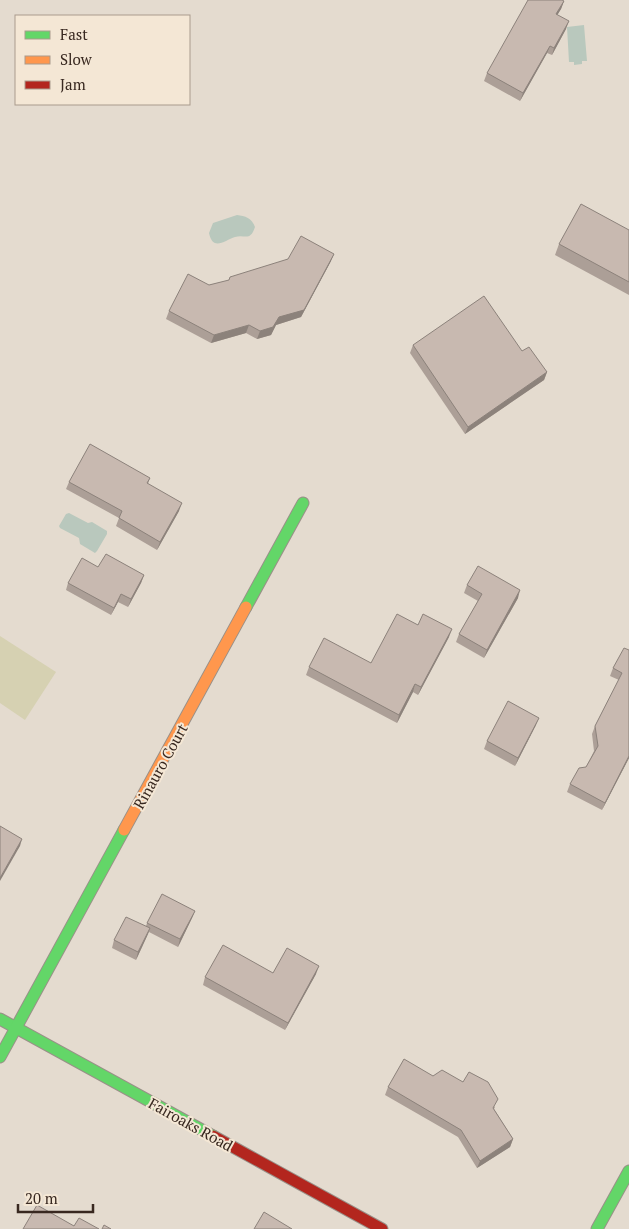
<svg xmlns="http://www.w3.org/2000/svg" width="629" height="1229" font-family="'PT Serif',serif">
<rect width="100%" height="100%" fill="#e4dbcf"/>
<!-- green -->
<path fill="#d6d1b2" d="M0,636L56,672L25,720L0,703Z"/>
<!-- water -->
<g fill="#b9c8bd">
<path d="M584,25L587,61H582V64L574,65V62H569L567,27Z"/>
<path d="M237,215C245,216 252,218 255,227C250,242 245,234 235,237C225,240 213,252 209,233L213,223Z"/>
<path d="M69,513L88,523L92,522L107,531V534L97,551L95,553L80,544L79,538L60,528L59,526L66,514Z"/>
</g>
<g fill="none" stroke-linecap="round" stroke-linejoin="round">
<!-- fast casing -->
<g stroke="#999088" stroke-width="13">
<g id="fast">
<path d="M246,607L303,503"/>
<path d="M0,1019L213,1136"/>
<path d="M0,1057L124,830"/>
<path d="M597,1229L629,1171"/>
</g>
</g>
<!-- slow casing -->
<g stroke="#999088" stroke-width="13">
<path id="slow" d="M124,830L246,607"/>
</g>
<!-- jam casing -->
<g stroke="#999088" stroke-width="13">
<path id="jam" d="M213,1136L382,1229"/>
</g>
<!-- fast -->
<use href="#fast" stroke="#63d668" stroke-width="11"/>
<!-- slow -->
<use href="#slow" stroke="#ff974d" stroke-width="11"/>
<!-- jam -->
<use href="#jam" stroke="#b3261e" stroke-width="11"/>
</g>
<!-- wall -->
<g fill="#ac9f97">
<path d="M564,1L561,9L557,15L566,29L552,55L547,53L520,101L484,81L487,73Z"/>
<path d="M629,230V295L555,255L559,244Z"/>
<path d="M331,261L301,317L276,325L271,335L257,339L246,333L211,343L166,319L169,311L209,285Z"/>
<path d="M413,345L522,351L547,372L544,380L465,434L410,353Z"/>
<path d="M150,478L148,484L179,511L157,550L116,526L119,518L66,489L69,482Z"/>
<path d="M98,567L144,575L141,583L128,607L118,602L111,615L66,590L68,583Z"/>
<path d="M467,585L518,598L484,658L456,642L459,634L478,601L464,593Z"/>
<path d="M418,625L449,637L418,695L413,692L397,723L306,675L309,667L371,663Z"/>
<path d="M629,650V758L602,810L567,792L570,784L586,767L594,751L592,734L595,726L619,680L610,676L613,668Z"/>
<path d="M536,725L515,766L484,749L487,741Z"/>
<path d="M195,911L192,918L178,947L149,932L136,960L112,948L114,940L146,926L147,923Z"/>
<path d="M273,973L316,974L285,1030L203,985L205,977Z"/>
<path d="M433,1076L463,1082L495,1107L494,1109L513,1139L510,1147L477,1168L458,1137L385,1095L388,1087Z"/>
</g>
<!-- shaded-wall -->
<g fill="#8c827b">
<path d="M564,1L561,9L553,22L556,14Z"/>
<path d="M569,21L566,29L552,55L554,48Z"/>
<path d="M550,46L547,53L520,101L523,93Z"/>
<path d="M334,254L331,261L301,317L276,325L271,335L257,339L260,331L279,317Z"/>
<path d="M249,325L246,333L211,343L214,335Z"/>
<path d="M547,372L544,380L465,434L468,427Z"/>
<path d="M182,503L179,511L157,550L160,542Z"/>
<path d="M144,575L141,583L128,607L131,599Z"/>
<path d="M520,590L518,598L484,658L487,650Z"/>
<path d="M121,594L118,602L111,615L114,608Z"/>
<path d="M452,629L449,637L418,695L421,687Z"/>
<path d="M415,684L413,692L397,723L399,715Z"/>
<path d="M539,718L536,725L515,766L518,758Z"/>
<path d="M629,756V758L602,810L605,803Z"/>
<path d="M22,839L20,846L0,881V878Z"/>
<path d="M195,911L192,918L178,947L180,939Z"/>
<path d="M150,928L147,936L136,960L138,952Z"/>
<path d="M319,966L316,974L285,1030L288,1023Z"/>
<path d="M513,1139L510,1147L477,1168L480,1161Z"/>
</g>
<!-- building -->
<g fill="#c8b9b0" stroke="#8c827b">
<path d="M528,0H562L564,1L556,14L569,21L554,48L550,46L523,93L487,73Z"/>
<path d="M581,204L629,230V282L559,244Z"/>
<path d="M301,236L334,254L304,310L279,317L273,327L260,331L249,325L214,335L169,311L188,274L209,285L229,280L230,277L288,259Z"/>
<path d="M484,296L522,351L529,347L547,372L468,427L413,345Z"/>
<path d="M90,444L150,478L147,483L182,503L160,542L119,518L122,511L69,482Z"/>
<path d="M106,554L144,575L131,599L121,594L114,608L68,583L82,558L98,567Z"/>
<path d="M478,566L520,590L487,650L459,634L482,594L467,585Z"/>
<path d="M397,614L418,625L423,614L452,629L421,687L415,684L399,715L309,667L324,638L371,663Z"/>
<path d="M624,648L629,650V756L605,803L570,784L579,768L586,767L598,746L595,726L622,673L613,668Z"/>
<path d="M508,701L539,718L518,758L487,741Z"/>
<path d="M0,826L22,839L0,878Z"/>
<path d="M162,894L195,911L180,939L147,923Z"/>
<path d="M126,917L150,928L138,952L114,940Z"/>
<path d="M223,945L273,973L287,948L319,966L288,1023L205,977Z"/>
<path d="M404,1059L433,1076L442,1070L463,1082L469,1072L488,1082L498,1099L493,1108L513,1139L480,1161L461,1130L388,1087Z"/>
<path d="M37,1205L74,1226L79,1218L99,1229H23Z"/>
<path d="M264,1212L292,1229H254Z"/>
<path d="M104,1225L111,1229H102Z"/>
</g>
<g text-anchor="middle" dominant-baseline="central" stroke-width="4" stroke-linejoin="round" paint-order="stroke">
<!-- street labels -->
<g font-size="15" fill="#382820" stroke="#f4e7d5">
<text transform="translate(160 766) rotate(-61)">Rinauro Court</text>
<text transform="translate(191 1124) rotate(29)">Fairoaks Road</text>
</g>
</g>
<!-- legend -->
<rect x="15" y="15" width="175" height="90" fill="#f4e7d5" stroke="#a99b8d"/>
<rect x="25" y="31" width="25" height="8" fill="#63d668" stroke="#a99b8d"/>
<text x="60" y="40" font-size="15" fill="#382820">Fast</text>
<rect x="25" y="56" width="25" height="8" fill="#ff974d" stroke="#a99b8d"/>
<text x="60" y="65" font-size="15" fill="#382820">Slow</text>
<rect x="25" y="81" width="25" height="8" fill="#b3261e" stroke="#a99b8d"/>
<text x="60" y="90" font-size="15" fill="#382820">Jam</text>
<!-- scale -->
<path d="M18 1204v8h75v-8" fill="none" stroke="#382820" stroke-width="2.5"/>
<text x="25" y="1204" font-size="15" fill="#382820" stroke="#f4e7d5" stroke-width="4" paint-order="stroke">20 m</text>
</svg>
